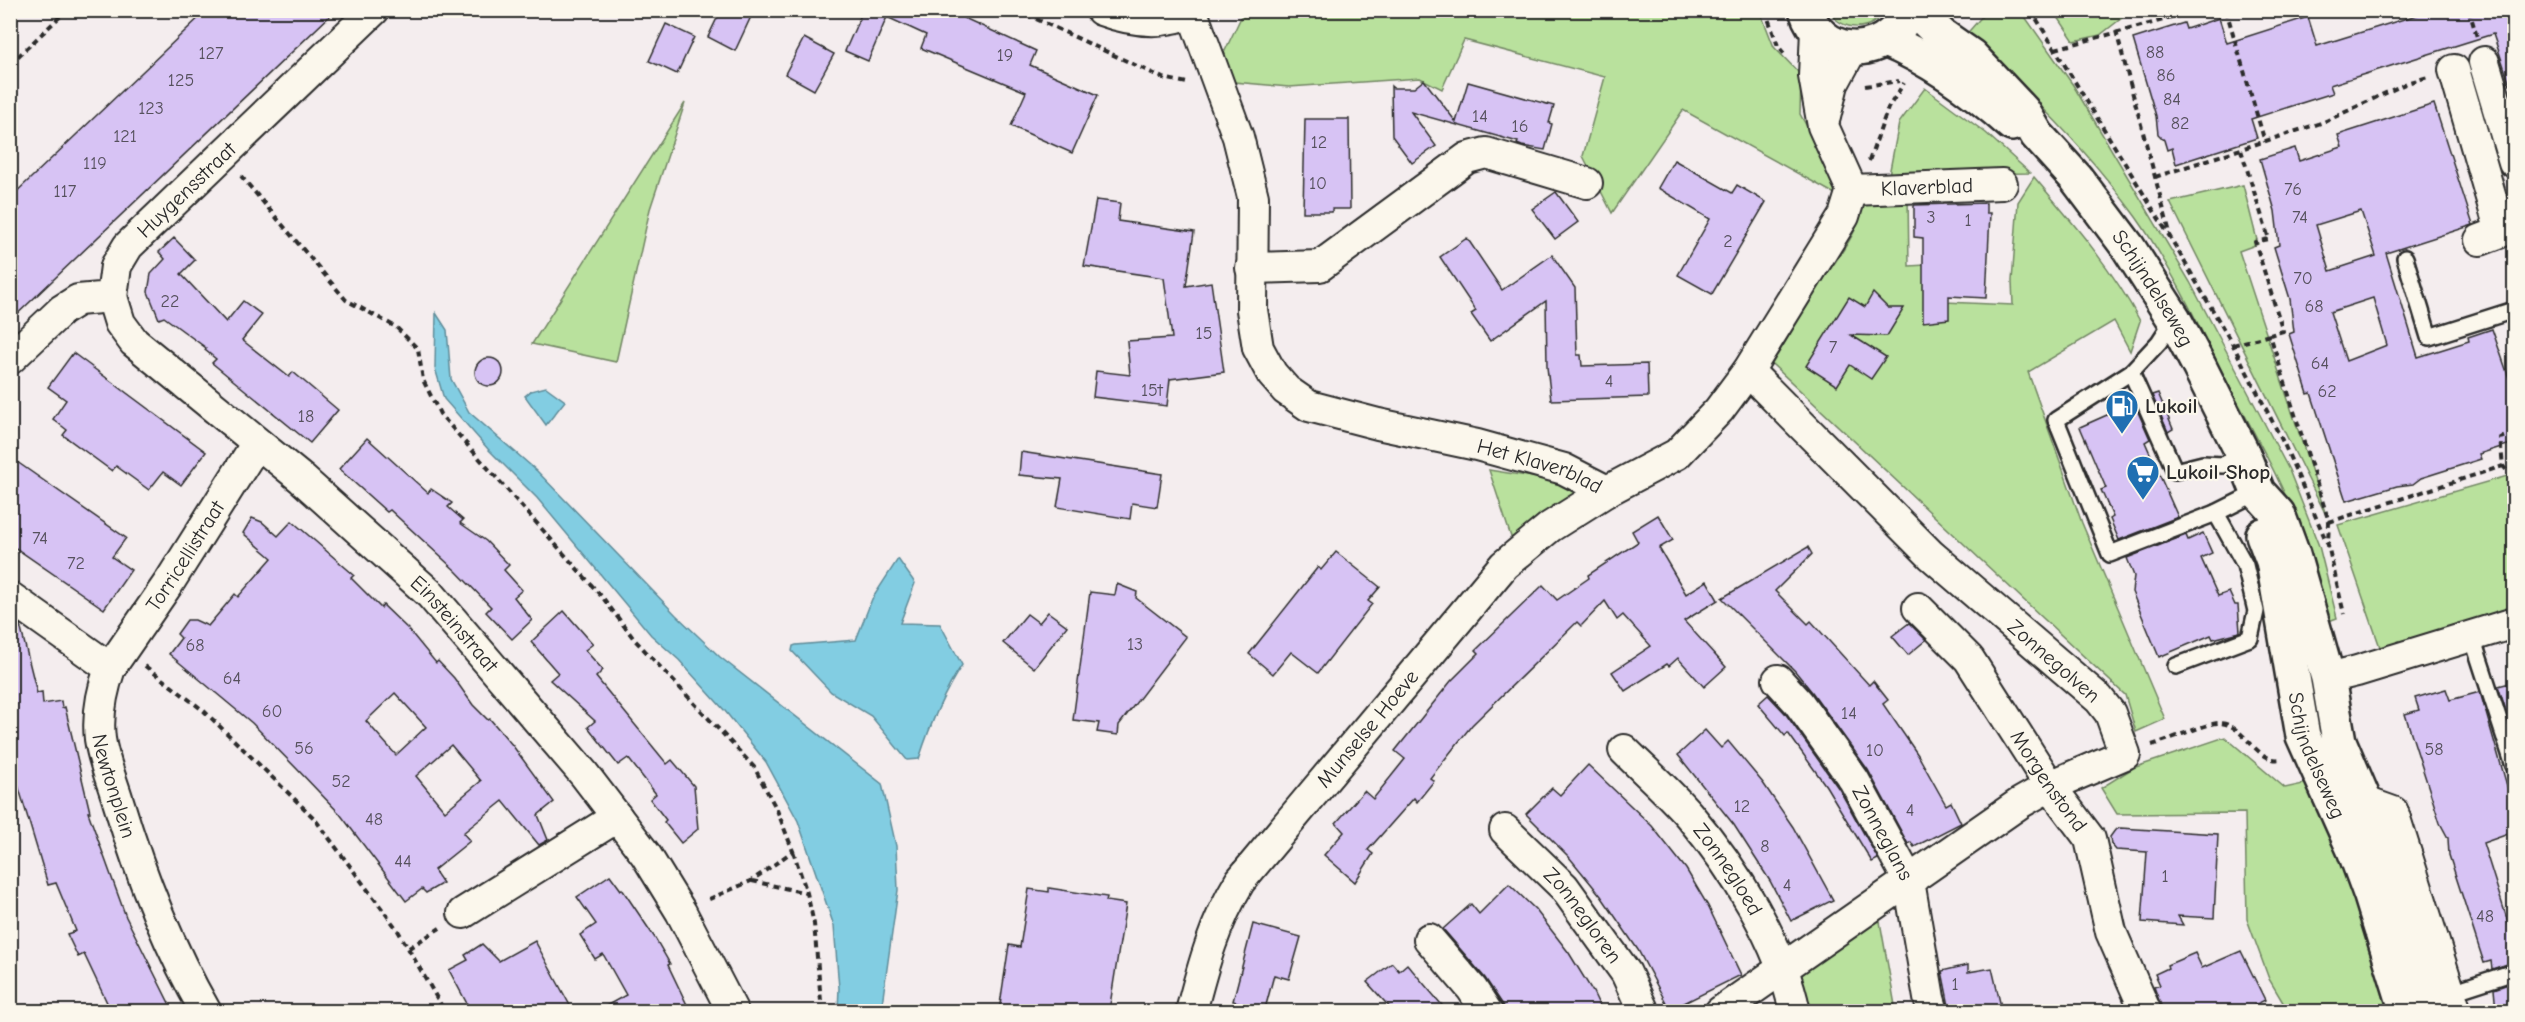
<svg xmlns="http://www.w3.org/2000/svg" width="2525" height="1022" font-family="'Comic Neue',sans-serif">
<rect width="100%" height="100%" fill="#f4edee"/>
<filter id="ink" filterUnits="userSpaceOnUse"><feTurbulence type="fractalNoise" baseFrequency=".0167" numOctaves="2"/><feDisplacementMap in="SourceGraphic" scale="12" xChannelSelector="R" yChannelSelector="G"/><feConvolveMatrix kernelMatrix="1 2 1 2 8 2 1 2 1" color-interpolation-filters="sRGB"/></filter>
<g filter="url(#ink)">
<!-- green -->
<g fill="#b9e19d" stroke="#728664" stroke-width="1.5">
<path d="M1244,11H1760L1774,47L1801,75L1800,114L1825,159L1836,186L1835,194L1683,110L1612,213L1583,156L1605,77L1464,40L1442,89L1420,78L1289,87L1211,80Z"/>
<path d="M1829,11H1884C1872,33 1841,32 1829,11Z"/>
<path d="M1990,11H2021L2073,85L2190,282L2289,470L2319,546L2337,618L2326,622C2320,598 2315,572 2307,548C2286,489 2255,435 2226,380C2198,324 2172,268 2136,217C2087,150 2028,89 1964,37L1984,14Z"/>
<path d="M2054,11H2126L2127,14L2100,35L2074,41Z"/>
<path d="M1925,88L1986,133L2030,173L1889,175L1899,123Z"/>
<path d="M685,103L650,209L616,362L532,344Z"/>
<path d="M2034,177C2073,223 2112,268 2140,321L2130,351L2114,321L2028,372L2082,523L2165,719L2136,732L2125,695L1772,364C1789,336 1805,307 1823,280C1842,251 1859,233 1865,198L1908,197L1909,266L1926,265L1945,302L2013,305L2012,281L2018,202Z"/>
<path d="M2243,185L2258,244L2239,251L2326,515L2170,202Z"/>
<path d="M2514,441V609L2381,650L2338,525L2511,475L2509,443Z"/>
<path d="M1489,470L1591,486L1513,543Z"/>
<path d="M2225,737L2285,788L2312,782L2401,1011H2288L2269,979L2247,919L2245,813L2117,814L2101,788L2133,768Z"/>
<path d="M1879,916L1896,1011H1808L1799,969Z"/>
</g>
<!-- water -->
<g fill="#82cde2" stroke="#5f8c99" stroke-width="1.5">
<path d="M436,313L447,330L451,379L469,412L537,471L676,615L720,657L882,784L896,846L898,890L881,1011H838L839,988L834,926L798,821L766,762L725,711L679,660L651,635L537,498L488,449L444,399L435,368Z"/>
<path d="M546,387L565,401L546,425L525,396L531,391Z"/>
<path d="M898,559L915,583L900,623L940,624L962,665C942,695 930,725 919,759L907,760L871,716L831,692L792,651L793,646L796,645L856,640L872,599Z"/>
</g>
<!-- building -->
<g fill="#d7c3f4" stroke="#2b2b2b" stroke-width="1.5" fill-rule="evenodd">
<path d="M207,10H336L10,321V198Z"/>
<path d="M721,10H754L735,51L708,37Z"/>
<path d="M863,10H947L1036,51L1030,65L1098,95L1072,153L1011,126L1026,92L921,48L926,35L887,17L868,61L845,51Z"/>
<path d="M2433,10H2514V84L2510,85L2493,34L2330,85L2333,93L2251,119L2257,138L2176,164L2172,148L2167,150L2164,140L2158,134L2156,116L2133,39L2184,23L2186,29L2219,18L2227,43L2308,17L2317,46Z"/>
<path d="M666,24L694,37L677,74L649,61Z"/>
<path d="M804,38L834,54L814,90L785,74Z"/>
<path d="M1424,80L1456,122L1468,82L1554,106L1549,123L1552,124L1545,150L1522,146L1517,144L1518,142L1411,112L1436,146L1412,163L1392,136L1391,86L1393,88H1414Z"/>
<path d="M2434,104L2473,225L2386,253L2418,357L2469,341L2468,337L2492,329L2509,378L2514,376V443L2479,454L2481,459L2421,478L2413,484L2397,486L2346,501L2311,393L2308,394L2289,334L2294,332L2290,299L2274,247L2279,245L2275,211L2260,159L2295,148L2299,161L2342,147L2338,135ZM2361,211L2376,256L2330,271L2316,225ZM2373,298L2387,345L2346,361L2330,312Z"/>
<path d="M1305,119H1349L1350,209H1332V212H1303Z"/>
<path d="M1674,160L1732,193L1737,185L1766,202L1712,294L1678,275L1710,219L1658,188Z"/>
<path d="M1556,192L1578,222L1555,239L1532,209Z"/>
<path d="M1096,200L1120,203L1118,221L1194,232L1186,286L1211,282L1224,372L1170,379L1167,406L1093,397L1096,371L1130,375L1127,341L1172,338L1164,278L1084,266Z"/>
<path d="M1986,203V213H1990L1986,298L1949,296V319L1923,322V238L1914,237V205Z"/>
<path d="M174,238L195,260L181,274L226,322L243,301L262,315L242,340L289,377L293,372L338,410L310,443L212,363L216,359L205,350L206,348L164,317L159,319L148,292L151,274L165,259L159,252Z"/>
<path d="M1467,238L1502,290L1552,255L1575,288L1577,355H1581L1582,366L1647,364L1648,397L1551,400L1547,367L1546,301L1490,341L1471,314L1476,311L1440,257Z"/>
<path d="M1873,293L1888,308H1904L1887,336L1851,335L1886,357L1871,379L1850,365L1837,386L1806,366L1849,297L1865,307Z"/>
<path d="M73,353L206,452L181,485L163,472L149,490L116,466L112,471L63,435L67,430L53,419L66,400L48,387Z"/>
<circle cx="489" cy="372" r="14"/>
<path d="M2158,393L2173,429L2168,432L2152,395Z"/>
<path d="M2134,403L2150,439L2145,442L2178,517L2119,540L2110,519L2113,517L2101,490L2106,488L2080,427Z"/>
<path d="M367,438L428,493L431,489L452,503L448,507L463,520L460,523L486,541L509,565L504,570L522,590L514,597L532,620L512,639L486,612L491,607L456,571L390,510L387,512L339,469Z"/>
<path d="M1021,452L1162,474L1157,507L1132,503L1130,519L1057,507L1062,479L1019,475Z"/>
<path d="M10,457L126,538L112,557L131,570L104,609L10,544Z"/>
<path d="M1658,515L1673,540L1659,548L1686,594L1707,581L1718,600L1684,621L1726,667L1704,687L1678,658L1669,666L1667,664L1625,691L1612,672L1651,646L1623,615L1617,620L1605,601L1581,626L1577,622L1472,725L1430,778L1434,781L1417,802L1414,798L1368,850L1373,854L1355,882L1324,855L1344,832L1336,823L1364,791L1373,799L1405,759L1395,751L1451,681L1479,653L1476,650L1543,585L1557,600L1589,578L1588,575L1638,542L1632,531Z"/>
<path d="M252,518L262,522L278,536L292,521L354,575L351,578L381,608L383,605L409,630L436,663L438,661L454,678L473,705L488,720L490,719L513,746L554,802L538,815L548,840L539,845L503,801L463,833L470,841L434,870L443,883L426,893L422,889L406,901L340,814L297,769L252,723L169,654L181,638L177,634L187,620H195L208,626L235,594L238,597L272,558L243,533ZM395,693L426,727L396,755L366,721ZM451,745L481,781L445,811L416,776Z"/>
<path d="M2203,533L2212,553L2201,558L2218,596L2229,592L2235,605H2238L2240,632L2213,639L2211,635L2159,657L2132,592L2134,576L2127,558L2186,535L2188,540Z"/>
<path d="M1808,547L1812,554L1775,591L1808,624L1811,621L1869,685L1873,681L1888,700L1883,704L1918,755L1946,805L1951,802L1961,823L1914,847L1911,842L1908,844L1868,770L1812,692L1795,671L1722,598Z"/>
<path d="M1336,552L1380,587L1368,601L1372,604L1318,673L1291,652L1273,674L1249,654L1318,567L1321,570Z"/>
<path d="M1117,584L1137,592L1136,598L1186,637L1119,725L1118,735L1097,732L1099,723L1073,720L1090,592L1115,595Z"/>
<path d="M564,611L593,644L585,650L603,670L596,677L667,764L672,760L694,786L698,829L681,843L664,822L666,820L650,799L656,794L628,758L618,765L588,727L595,721L550,680L558,673L531,642Z"/>
<path d="M1048,612L1067,626L1034,668L1003,643L1027,614L1039,623Z"/>
<path d="M10,620L20,625L37,693L42,692L43,704L61,701L62,708L65,707L90,812H88L126,917L173,1011H111L84,954L78,957L67,934L76,931L56,883L48,885L15,775L10,776Z"/>
<path d="M1909,623L1926,640L1908,655L1892,636Z"/>
<path d="M2514,682V714L2508,716L2498,686Z"/>
<path d="M2446,689L2450,700L2480,692L2514,810V832L2483,843L2514,941V962L2492,969L2491,961L2484,963L2449,855L2448,838L2440,823L2405,714L2419,710L2415,698Z"/>
<path d="M1768,695L1785,713L1839,789L1878,859L1872,862L1826,786L1788,733L1785,736L1758,704Z"/>
<path d="M1705,730L1721,748L1728,741L1763,783L1793,827L1833,900L1791,921L1770,881L1734,825L1678,755Z"/>
<path d="M1588,765L1652,826L1686,869L1708,906L1741,975L1670,1010L1638,950L1601,896L1569,857L1526,814L1552,788L1560,795Z"/>
<path d="M2120,828L2218,834L2214,918L2178,916L2183,925L2142,922L2147,852L2116,850L2111,844L2110,837L2115,830Z"/>
<path d="M610,875L621,890L622,889L655,938L670,964L668,965L690,1011H597L626,995L603,954L595,959L580,935L596,924L577,897Z"/>
<path d="M1509,884L1535,909L1569,953L1593,992L1602,1011H1507L1485,978L1443,929L1471,904L1479,914Z"/>
<path d="M1049,888L1107,897L1106,901L1126,904L1109,1011H999L1009,945L1020,947L1029,889L1049,892Z"/>
<path d="M1253,924L1301,937L1289,979L1274,975L1265,1009L1233,1001Z"/>
<path d="M535,941L573,1011H471L449,970L468,960L465,955L482,944L499,961Z"/>
<path d="M2241,951L2265,1000L2243,1011H2163L2154,987L2160,985L2155,974L2168,968L2167,965L2195,953L2202,968Z"/>
<path d="M1392,963L1399,971L1407,964L1447,1011H1393L1367,982Z"/>
<path d="M1968,965V972L1992,968L2002,1011H1950L1942,971Z"/>
<path d="M2514,982V1011H2496L2494,989Z"/>
</g>
<g fill="none" stroke-linecap="round" stroke-linejoin="round">
<!-- lane casing -->
<g stroke="#2b2b2b" stroke-width="20">
<g id="lane">
<path d="M2405,258L2429,337L2514,310"/>
<path d="M2174,319L2159,342L2131,372L2056,420L2110,554L2216,513L2258,492"/>
<path d="M2131,372L2175,471L2203,464L2223,465L2243,454"/>
<path d="M2472,637L2514,766"/>
<path d="M2176,666L2250,638L2256,611L2245,565L2216,513"/>
<path d="M2449,993L2514,972"/>
</g>
</g>
<!-- street casing -->
<g stroke="#2b2b2b" stroke-width="34">
<g id="street">
<path d="M1101,10C1131,21 1165,26 1195,10"/>
<path id="s1" d="M1192,12L1238,137L1253,197L1252,310L1258,348L1272,374L1286,390L1309,406L1378,424L1477,445L1564,469L1607,491"/>
<path d="M2484,62L2514,162"/>
<path d="M2454,70L2501,232L2480,240"/>
<path d="M1825,117L1833,84L1852,49"/>
<path id="s2" d="M1852,190L2002,184"/>
<path d="M1251,268L1320,266L1467,158L1486,153L1587,183"/>
<path id="s3" d="M112,297L120,323L134,342L302,479L430,594L584,774L646,855L681,912L733,1012"/>
<path id="s4" d="M10,359L62,310L78,300L112,297L116,266L128,246L374,10"/>
<path id="s5" d="M10,597L110,668C102,691 97,714 100,739C103,760 112,781 118,801C140,874 168,946 206,1012"/>
<path id="s6" d="M1918,608L1969,659L2050,786L2090,839L2111,932L2146,1012"/>
<path id="s7" d="M110,668L170,581L257,443"/>
<path d="M2328,678L2357,671L2514,623"/>
<path id="s8" d="M1778,680L1798,702L1854,780L1909,881L1929,998L1933,1012"/>
<path id="s9" d="M1624,750C1645,771 1669,792 1689,815C1734,868 1781,943 1795,1012"/>
<path d="M2365,802L2393,812L2456,1012"/>
<path id="s10" d="M1505,830L1564,887L1626,973L1644,1012"/>
<path d="M463,913L617,817"/>
<path d="M1429,939L1472,989L1487,1012"/>
<path id="s11" d="M1191,1012C1203,965 1215,922 1240,881L1504,565L1550,527L1607,491L1677,454L1719,410L1748,371L1844,216L1852,190L1823,126L1814,76L1816,30"/>
<path d="M1720,1012L2020,803L2050,786L2125,754L2110,713L2099,699L1931,555L1748,371"/>
</g>
</g>
<!-- secondary casing -->
<g stroke="#2b2b2b" stroke-width="38">
<g id="secondary">
<path d="M1806,10C1820,56 1874,60 1901,24"/>
<path id="s12" d="M1915,10L1941,35L1971,56L2023,111L2037,135L2076,178L2128,247L2174,319L2199,366L2243,454L2258,492L2278,514L2293,555L2328,678L2339,741L2365,802L2432,1012"/>
<path d="M1885,40C1931,59 1975,91 2012,124"/>
<path id="s13" d="M2263,535L2273,561L2303,736L2354,850L2371,896L2407,1012"/>
</g>
</g>
<!-- path -->
<g stroke="#2b2b2b" stroke-width="4" stroke-dasharray="6 4.5" stroke-linecap="butt">
<path d="M1017,10L1163,78L1187,83"/>
<path d="M1765,10L1778,46L1786,56"/>
<path d="M2031,10L2170,237L2233,345L2284,444L2328,545L2344,614"/>
<path d="M2226,10L2265,142"/>
<path d="M2469,10L2477,37"/>
<path d="M2116,31L2170,233"/>
<path d="M2055,49L2201,10"/>
<path d="M10,64L67,10"/>
<path d="M1865,86L1899,81"/>
<path d="M2241,150L2269,239L2255,242L2283,331L2270,335L2329,522L2328,543"/>
<path d="M1869,161L1888,108L1904,83"/>
<path d="M241,176L346,300L396,327L418,349L423,380L440,414L603,598L634,639L754,767L777,810L793,851L751,881L707,900"/>
<path d="M2155,177L2324,122L2407,83L2428,77"/>
<path d="M2233,345L2270,335"/>
<path d="M2514,433L2500,438L2503,466L2514,479"/>
<path d="M2329,522L2503,466"/>
<path d="M145,666L204,711L314,818L397,929L445,1012"/>
<path d="M2152,745C2166,741 2207,723 2219,723C2244,723 2256,764 2281,759"/>
<path d="M793,851L807,893L814,924L822,1012"/>
<path d="M752,881L807,893"/>
<path d="M409,948L440,928"/>
</g>
<!-- lane -->
<use href="#lane" stroke="#fbf7ec" stroke-width="15"/>
<!-- street -->
<use href="#street" stroke="#fbf7ec" stroke-width="30"/>
<!-- secondary -->
<use href="#secondary" stroke="#fbf7ec" stroke-width="33"/>
</g>
</g>
<!-- icons -->
<defs>
<g id="fuel-pin" transform="scale(1.725)"><path d="M0 17L-7.5 6A9.5 9.5 0 1 1 7.5 6Z" fill="#1f6fb2" stroke="#fbf7ec"/><path d="M-5.5-6h7V0h2V4h1.3V-2.5L3-4.5l.8-.8L6-3V5H2.5V1h-1V6h-7ZM-4.2-4.7v3.2H.2V-4.7Z" fill="#fff"/></g>
<g id="supermarket-pin" transform="scale(1.725)"><path d="M0 17L-7.5 6A9.5 9.5 0 1 1 7.5 6Z" fill="#1f6fb2" stroke="#fbf7ec"/><path d="M-6-5.5h2.5l.6 2H6L4.5 2H-2.5L-4.4-4H-6ZM-1.5 3.2a1.3 1.3 0 1 0 .1 0ZM3 3.2a1.3 1.3 0 1 0 .1 0Z" fill="#fff"/></g>
</defs>
<g fill-rule="evenodd">
<use href="#fuel-pin" x="2122" y="406"/>
<use href="#supermarket-pin" x="2143" y="472"/>
</g>
<g text-anchor="middle" dominant-baseline="central" stroke-width="4.5" stroke-linejoin="round" paint-order="stroke">
<!-- number labels -->
<g font-size="18" fill="#56515d">
<text x="2155" y="52">88</text>
<text x="211" y="53">127</text>
<text x="1005" y="55">19</text>
<text x="2166" y="75">86</text>
<text x="181" y="80">125</text>
<text x="2172" y="99">84</text>
<text x="151" y="108">123</text>
<text x="1480" y="116">14</text>
<text x="2180" y="123">82</text>
<text x="1520" y="126">16</text>
<text x="125" y="136">121</text>
<text x="1319" y="142">12</text>
<text x="95" y="163">119</text>
<text x="1318" y="183">10</text>
<text x="2293" y="189">76</text>
<text x="65" y="191">117</text>
<text x="1931" y="217">3</text>
<text x="2300" y="217">74</text>
<text x="1968" y="220">1</text>
<text x="1728" y="241">2</text>
<text x="2303" y="278">70</text>
<text x="170" y="301">22</text>
<text x="2314" y="306">68</text>
<text x="1204" y="333">15</text>
<text x="1833" y="347">7</text>
<text x="2320" y="363">64</text>
<text x="1609" y="381">4</text>
<text x="1152" y="390">15t</text>
<text x="2327" y="391">62</text>
<text x="306" y="416">18</text>
<text x="40" y="538">74</text>
<text x="76" y="563">72</text>
<text x="1135" y="644">13</text>
<text x="195" y="645">68</text>
<text x="232" y="678">64</text>
<text x="272" y="711">60</text>
<text x="1849" y="713">14</text>
<text x="304" y="748">56</text>
<text x="2434" y="749">58</text>
<text x="1875" y="750">10</text>
<text x="341" y="781">52</text>
<text x="1742" y="806">12</text>
<text x="1910" y="810">4</text>
<text x="374" y="819">48</text>
<text x="1765" y="846">8</text>
<text x="403" y="861">44</text>
<text x="2165" y="876">1</text>
<text x="1787" y="885">4</text>
<text x="2485" y="916">48</text>
<text x="1955" y="984">1</text>
</g>
<!-- street labels -->
<g font-size="21" fill="#2b2b2b" stroke="#fbf7ec">
<text stroke="none"><textPath href="#s2" startOffset="75">Klaverblad</textPath></text>
<text stroke="none"><textPath href="#s4" startOffset="260">Huygensstraat</textPath></text>
<text stroke="none"><textPath href="#s12" startOffset="369">Schijndelseweg</textPath></text>
<text stroke="none"><textPath href="#s1" startOffset="664">Het Klaverblad</textPath></text>
<text stroke="none"><textPath href="#s7" startOffset="135">Torricellistraat</textPath></text>
<text stroke="none"><textPath href="#s3" startOffset="478">Einsteinstraat</textPath></text>
<text transform="translate(2054 661) rotate(41)">Zonnegolven</text>
<text stroke="none"><textPath href="#s11" startOffset="339">Munselse Hoeve</textPath></text>
<text stroke="none"><textPath href="#s13" startOffset="228">Schijndelseweg</textPath></text>
<text stroke="none"><textPath href="#s6" startOffset="218">Morgenstond</textPath></text>
<text stroke="none"><textPath href="#s5" startOffset="244">Newtonplein</textPath></text>
<text stroke="none"><textPath href="#s8" startOffset="186">Zonneglans</textPath></text>
<text stroke="none"><textPath href="#s9" startOffset="159">Zonnegloed</textPath></text>
<text stroke="none"><textPath href="#s10" startOffset="116">Zonnegloren</textPath></text>
</g>
<!-- poi labels -->
<g font-size="21" font-weight="bold" fill="#2b2b2b" stroke="#fbf7ec" text-anchor="start">
<text x="2145" y="406">Lukoil</text>
<text x="2166" y="472">Lukoil Shop</text>
</g>
</g>
<!-- margin -->
<rect width="2525" height="1022" fill="none" stroke="#fbf7ec" stroke-width="36"/>
<rect x="18" y="18" width="2489" height="986" fill="none" stroke="#2b2b2b" stroke-width="2" filter="url(#ink)"/>
</svg>
